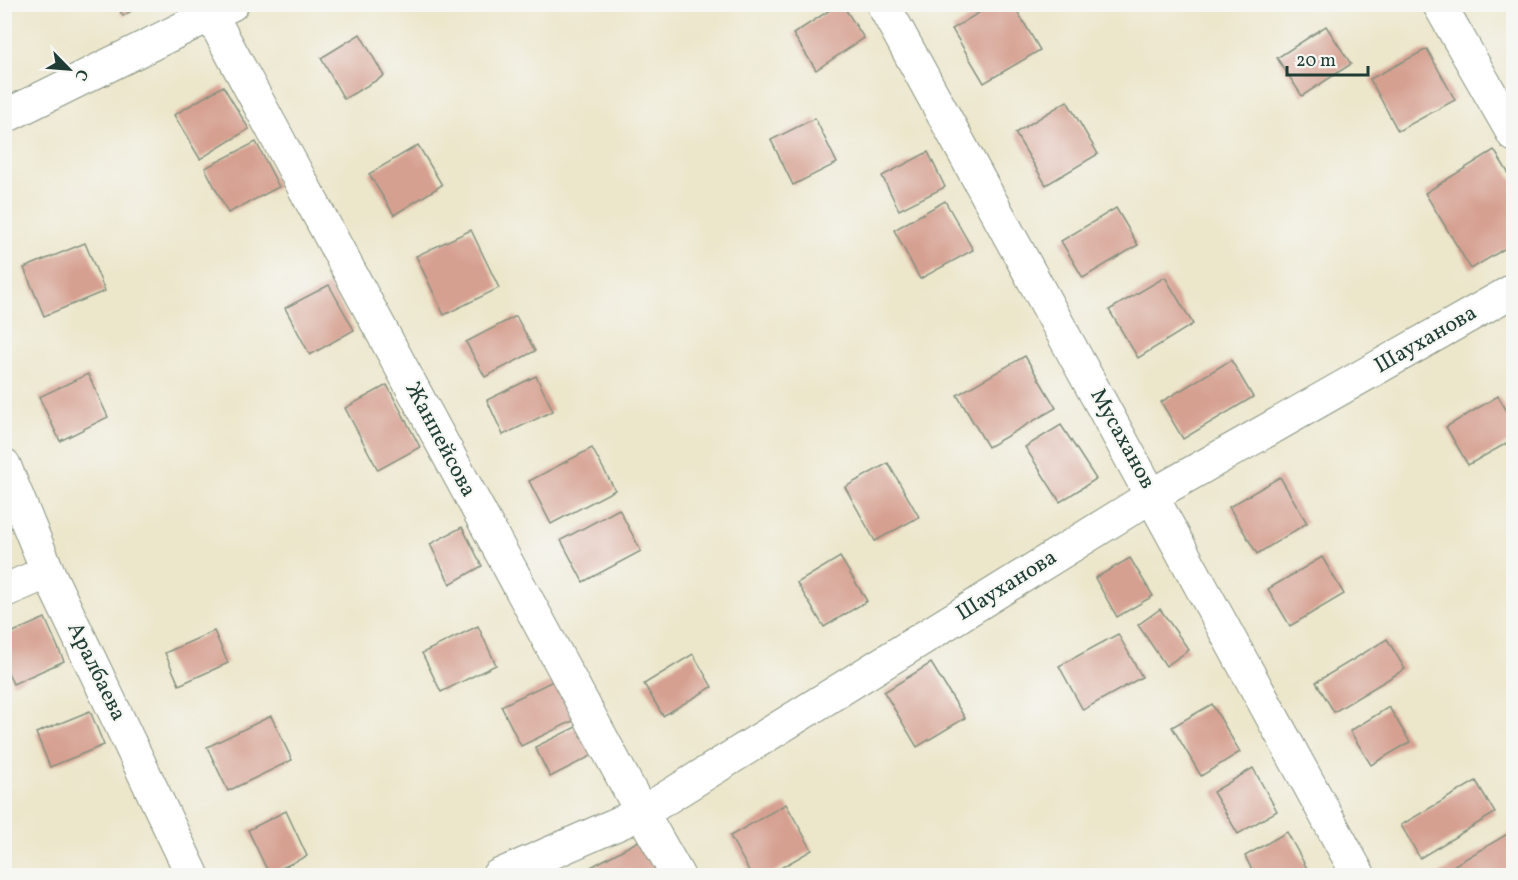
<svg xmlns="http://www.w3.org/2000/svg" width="1518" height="880" font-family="Vollkorn,serif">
<rect width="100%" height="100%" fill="#f6f6f2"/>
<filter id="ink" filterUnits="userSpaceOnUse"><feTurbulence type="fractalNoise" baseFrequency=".0167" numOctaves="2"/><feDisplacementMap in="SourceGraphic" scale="12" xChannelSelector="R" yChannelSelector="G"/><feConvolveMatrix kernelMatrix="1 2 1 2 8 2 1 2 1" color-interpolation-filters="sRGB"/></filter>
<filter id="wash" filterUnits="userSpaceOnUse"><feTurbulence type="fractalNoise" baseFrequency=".008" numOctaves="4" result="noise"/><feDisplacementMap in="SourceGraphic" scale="24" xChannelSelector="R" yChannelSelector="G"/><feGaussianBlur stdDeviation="1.35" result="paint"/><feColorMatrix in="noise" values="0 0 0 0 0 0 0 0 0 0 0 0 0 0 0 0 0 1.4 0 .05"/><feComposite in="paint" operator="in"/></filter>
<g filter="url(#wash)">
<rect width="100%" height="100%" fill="#ece6cb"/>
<g id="blocks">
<!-- building -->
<g fill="#d6a091">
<path d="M116,4H143L123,16Z"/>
<path d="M839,4H842L864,38L816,70L793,34Z"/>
<path d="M993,4H1013L1040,50L984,83L952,29Z"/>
<path d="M1326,26L1351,64L1302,96L1277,58Z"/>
<path d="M360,34L384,76L344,99L321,58Z"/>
<path d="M1427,49L1455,100L1398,131L1370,79Z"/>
<path d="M223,86L249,129L200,159L174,115Z"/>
<path d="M1067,101L1098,154L1046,185L1015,133Z"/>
<path d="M815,118L837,163L793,185L771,140Z"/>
<path d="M256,142L279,187L228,213L205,168Z"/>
<path d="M418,145L442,185L394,215L369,174Z"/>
<path d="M1494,150L1514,182V243L1471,269L1425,193Z"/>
<path d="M928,152L945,187L899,210L882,176Z"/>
<path d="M945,201L973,250L920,279L894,230Z"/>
<path d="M1116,208L1138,245L1083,278L1061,241Z"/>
<path d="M471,230L499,288L444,315L416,256Z"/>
<path d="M85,243L105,291L44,316L24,268Z"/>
<path d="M1165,277L1193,324L1138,358L1109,310Z"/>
<path d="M329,285L354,330L310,355L285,308Z"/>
<path d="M516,316L535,351L485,377L466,342Z"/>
<path d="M1025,356L1056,408L988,447L957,395Z"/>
<path d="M1231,360L1253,397L1183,439L1161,402Z"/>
<path d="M88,374L108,417L60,441L39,397Z"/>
<path d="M536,376L553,411L503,435L487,400Z"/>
<path d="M387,385L420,447L378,470L345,408Z"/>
<path d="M1498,396L1514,423V439L1468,465L1446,427Z"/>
<path d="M1061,425L1096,479L1060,502L1025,447Z"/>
<path d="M592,448L615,490L551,524L529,481Z"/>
<path d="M888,463L919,517L875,541L845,487Z"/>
<path d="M1280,477L1307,523L1257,554L1229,507Z"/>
<path d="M619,509L641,551L583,582L561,540Z"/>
<path d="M462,527L482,566L450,584L430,544Z"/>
<path d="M840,557L867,601L824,627L797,583Z"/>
<path d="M1322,557L1344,594L1290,626L1268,589Z"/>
<path d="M1130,558L1153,596L1117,617L1095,578Z"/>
<path d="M1160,609L1189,650L1166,666L1138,625Z"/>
<path d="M45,618L64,661L13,684L4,664V636Z"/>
<path d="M478,626L496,665L441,692L422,653Z"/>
<path d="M214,631L228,663L179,685L165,653Z"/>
<path d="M1118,634L1142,677L1083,710L1059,666Z"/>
<path d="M1387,639L1405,669L1334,712L1316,682Z"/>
<path d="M693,654L712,687L663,716L644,684Z"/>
<path d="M931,663L965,718L917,747L884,692Z"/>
<path d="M557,679L577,719L521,746L501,706Z"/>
<path d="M1212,704L1240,752L1201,776L1172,727Z"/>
<path d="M1389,707L1410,742L1371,765L1350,731Z"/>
<path d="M90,711L104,745L50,767L36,733Z"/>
<path d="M271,716L292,760L228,791L207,747Z"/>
<path d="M580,725L595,754L550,777L535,747Z"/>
<path d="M1253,768L1277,811L1238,834L1213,792Z"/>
<path d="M1476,781L1495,813L1420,858L1401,825Z"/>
<path d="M786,804L812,850L767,876H752L730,836Z"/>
<path d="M286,811L307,856L269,874L248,830Z"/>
<path d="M1287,832L1310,874L1307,876H1255L1245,856Z"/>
<path d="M1509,833L1514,841V876H1436Z"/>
<path d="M644,838L665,876H583L582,872Z"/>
</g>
</g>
</g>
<g filter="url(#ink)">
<use href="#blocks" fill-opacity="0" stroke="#869280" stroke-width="1.5"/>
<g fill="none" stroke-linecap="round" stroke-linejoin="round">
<!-- minor casing -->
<g stroke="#869280" stroke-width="35">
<g id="minor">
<path d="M205,4L642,813L678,876"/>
<path d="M883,4L1359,876"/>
<path d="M1439,4L1514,135"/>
<path d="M4,117L232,4"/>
<path d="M4,465L48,572L193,876"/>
<path d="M4,591L48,572"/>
<path d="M498,876L642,813L1153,495L1514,290"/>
</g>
</g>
<!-- minor -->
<use href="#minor" stroke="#fff" stroke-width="33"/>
</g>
</g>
<g text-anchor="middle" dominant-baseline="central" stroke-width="4.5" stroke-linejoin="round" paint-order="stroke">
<!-- street labels -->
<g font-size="22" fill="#1f3d34" stroke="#f6f6f2">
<text transform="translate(1426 340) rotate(-30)">Шауханова</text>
<text transform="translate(1122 439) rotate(61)">Мусаханов</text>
<text transform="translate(440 440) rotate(62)">Жанпейсова</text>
<text transform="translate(1007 586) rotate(-32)">Шауханова</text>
<text transform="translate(96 672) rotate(64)">Аралбаева</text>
</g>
</g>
<!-- margin -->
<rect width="1518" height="880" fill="none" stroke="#f6f6f2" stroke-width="24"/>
<!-- north arrow -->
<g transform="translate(69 69) rotate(115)" stroke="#f6f6f2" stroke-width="4.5" paint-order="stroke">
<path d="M0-4.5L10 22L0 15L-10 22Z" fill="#1f3d34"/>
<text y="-9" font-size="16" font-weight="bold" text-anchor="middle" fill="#1f3d34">С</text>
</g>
<!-- scale -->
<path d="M1287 66v9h81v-9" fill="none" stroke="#1f3d34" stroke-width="3"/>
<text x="1296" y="66" font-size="18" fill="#1f3d34" stroke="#f6f6f2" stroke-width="4.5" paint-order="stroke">20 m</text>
</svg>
